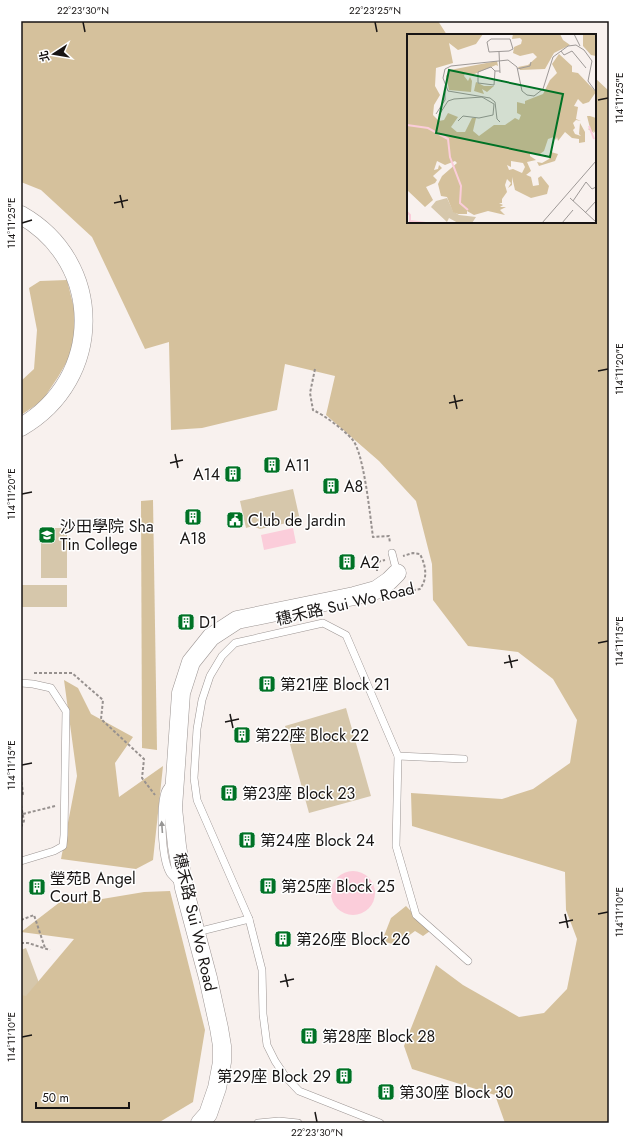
<svg xmlns="http://www.w3.org/2000/svg" width="630" height="1144" font-family="Jost,'Noto Sans TC',sans-serif">
<rect width="100%" height="100%" fill="#f8f1ee"/>
<!-- green -->
<g fill="#d6c7ab">
<path d="M293,489L300,520L260,529L253,526L246,528L240,501Z"/>
<rect x="41" y="528" width="26" height="50"/>
<path d="M22,585H67V607H21Z"/>
<path d="M346,708L371,796L309,813L285,726Z"/>
<path d="M26,948L45,999L21,1008V950Z"/>
</g>
<!-- forest -->
<g fill="#d5c19c">
<path d="M21,21H438L447,35H408V222H595V78L609,91V1123H505L495,1095L412,1069L404,1046L436,965L463,985L519,1017L544,1013L567,989L577,939L566,910L565,872L412,826L411,793L502,799L533,789L570,763L577,720L553,679L518,652L468,646L433,600L432,564L416,501L379,461L326,415L335,376L285,364L277,410L202,428L171,430L169,342L145,349L92,237L41,190L21,182Z"/>
<path d="M67,280L75,312L77,344L58,377L42,401L21,415V381L34,369L37,330L29,288L40,281Z"/>
<path d="M153,500L157,750L142,748L141,501Z"/>
<path d="M64,680L78,688L91,714L133,737L115,763L119,797L163,766L153,860L136,869L61,859L77,776Z"/>
<path d="M170,891L205,1030L193,1102L158,1123H21V995L26,996L74,939L21,932L60,902L78,903L144,892Z"/>
<path d="M406,906L430,931L423,936L415,931L396,945L382,941L391,918Z"/>
</g>
<!-- water -->
<g fill="#fbcdda">
<path d="M293,528L296,543L264,550L261,535Z"/>
<circle cx="353" cy="893" r="22"/>
</g>
<g fill="none" stroke-linecap="round" stroke-linejoin="round">
<!-- service casing -->
<g stroke="#9c9593" stroke-width="8">
<g id="service">
<path d="M392,553L397,573"/>
<path d="M21,683L33,684L51,688L66,711L64,835L63,846L54,851L21,861"/>
<path d="M398,756L464,759"/>
<path d="M170,784C168,787 166,789 165,792C160,808 161,858 170,873C172,876 176,879 178,882"/>
<path d="M196,933L205,930L249,919"/>
<path d="M258,1123L279,1121L298,1123"/>
<path d="M380,1123L299,1091L285,1076L275,1061L267,1045L263,1014L262,970L249,919L197,800L194,778L197,729L202,700L210,676L222,656L235,643L323,623L346,635L398,756L396,846L416,915L468,961"/>
</g>
</g>
<!-- tertiary casing -->
<g stroke="#9c9593" stroke-width="19">
<g id="tertiary">
<path d="M21,215C105,263 104,379 21,427"/>
<path d="M200,1123L208,1114L217,1088L222,1062V1046L219,1028L208,978L184,888L177,846L173,808L181,693L191,662L211,637L237,620L354,596L376,590L389,581L397,573"/>
</g>
</g>
<!-- path -->
<g stroke="#97918f" stroke-width="2" stroke-dasharray="3 2" stroke-linecap="butt">
<path d="M315,369L310,393L313,410C324,415 343,429 352,439C364,452 370,516 373,537L389,536L390,543"/>
<path d="M377,571V562L385,560"/>
<path d="M398,593L420,589C428,578 426,566 420,554L413,553L403,556"/>
<path d="M34,673H72L103,700L101,719L144,759L142,778L155,795"/>
<path d="M21,777L23,794L21,796"/>
<path d="M21,805L24,821L21,827"/>
<path d="M23,814L55,806"/>
<path d="M21,920L34,915L45,948"/>
<path d="M21,943H28L50,950"/>
</g>
<!-- service -->
<use href="#service" stroke="#fff" stroke-width="7"/>
<!-- tertiary -->
<use href="#tertiary" stroke="#fff" stroke-width="18"/>
</g>
<!-- one-way arrows -->
<defs><path id="oneway-solid" d="M-6-.8H1V-3.2L6.5 0L1 3.2V.8H-6Z"/></defs>
<use fill="#979695" href="#oneway-solid" transform="translate(162 827) rotate(-94)"/>
<!-- ticks -->
<path fill="none" stroke="#181514" stroke-width="1.5" d="M83,22L85,32M375,22L377,32M598,100L608,98M120,195L123,208M114,203L128,200M22,223L32,220M598,371L608,369M454,395L457,409M449,403L463,400M175,454L178,468M170,463L183,460M22,494L32,492M598,643L608,641M509,655L512,668M504,663L518,660M230,714L233,728M225,722L239,719M22,765L32,763M565,914L568,928M598,914L608,912M559,923L573,920M285,974L288,987M280,982L294,979M22,1037L32,1035M315,1112L317,1122"/>
<!-- icons -->
<defs>
<g id="building-square" transform="scale(0.9)"><rect x="-9" y="-9" width="18" height="18" rx="4" fill="#007225" stroke="#fff"/><path d="M-4-6H4V6H1V3H-1V6H-4ZM-2.5-4.3h1.7v1.8h-1.7ZM.8-4.3h1.7v1.8H.8ZM-2.5-1h1.7V.8h-1.7ZM.8-1h1.7V.8H.8Z" fill="#fff"/></g>
<g id="civic-square" transform="scale(0.9)"><rect x="-9" y="-9" width="18" height="18" rx="4" fill="#007225" stroke="#fff"/><path d="M-.6-6.5H3V-4.5H.6V-3L4-1V1h2V6H-6V1h2V-1L-.6-3ZM-1.2 2.5V6h2.4V2.5Z" fill="#fff"/></g>
<g id="school-square" transform="scale(0.9)"><rect x="-9" y="-9" width="18" height="18" rx="4" fill="#007225" stroke="#fff"/><path d="M0-5L7-2L0 1L-7-2ZM-4 1L0 2.5L4 1V4Q0 6-4 4Z" fill="#fff"/></g>
</defs>
<g fill-rule="evenodd">
<use href="#building-square" x="272" y="465"/>
<use href="#building-square" x="233" y="474"/>
<use href="#building-square" x="331" y="486"/>
<use href="#building-square" x="193" y="517"/>
<use href="#civic-square" x="235" y="520"/>
<use href="#school-square" x="47" y="535"/>
<use href="#building-square" x="347" y="562"/>
<use href="#building-square" x="186" y="622"/>
<use href="#building-square" x="267" y="684"/>
<use href="#building-square" x="242" y="735"/>
<use href="#building-square" x="229" y="793"/>
<use href="#building-square" x="247" y="840"/>
<use href="#building-square" x="268" y="886"/>
<use href="#building-square" x="37" y="887"/>
<use href="#building-square" x="283" y="939"/>
<use href="#building-square" x="309" y="1036"/>
<use href="#building-square" x="344" y="1076"/>
<use href="#building-square" x="386" y="1092"/>
</g>
<g text-anchor="middle" dominant-baseline="central" stroke-width="3" stroke-linejoin="round" paint-order="stroke">
<!-- poi labels -->
<g font-size="16" fill="#181514" stroke="#fff" text-anchor="start">
<text x="285" y="465">A11</text>
<text x="220" y="474" text-anchor="end">A14</text>
<text x="344" y="486">A8</text>
<text x="248" y="520">Club de Jardin</text>
<text x="60" y="526">沙田學院 Sha<tspan x="60" dy="18">Tin College</tspan></text>
<text x="193" y="538" text-anchor="middle">A18</text>
<text x="360" y="562">A2</text>
<text x="199" y="622">D1</text>
<text x="280" y="684">第21座 Block 21</text>
<text x="255" y="735">第22座 Block 22</text>
<text x="242" y="793">第23座 Block 23</text>
<text x="260" y="840">第24座 Block 24</text>
<text x="50" y="878">瑩苑B Angel<tspan x="50" dy="18">Court B</tspan></text>
<text x="281" y="886">第25座 Block 25</text>
<text x="296" y="939">第26座 Block 26</text>
<text x="322" y="1036">第28座 Block 28</text>
<text x="331" y="1076" text-anchor="end">第29座 Block 29</text>
<text x="399" y="1092">第30座 Block 30</text>
</g>
<!-- street labels -->
<g font-size="16" fill="#181514" stroke="#fff">
<text transform="translate(345 604) rotate(-13)">穗禾路 Sui Wo Road</text>
<text transform="translate(195 922) rotate(77)">穗禾路 Sui Wo Road</text>
</g>
</g>
<!-- overview -->
<g transform="translate(407 34)">
<rect width="189" height="189" fill="#f8f1ee"/>
<path d="M40,164L46,177L52,181L69,183L65,189H51L42,184L40,188L24,173L29,167Z" fill="#d6c7ab"/>
<path d="M0,0H76L69,10L51,16L42,9L46,29L29,34L28,52L33,61L27,71L26,81L32,87L37,86L41,79L51,83L44,93L50,98H58L65,84H69L66,97L72,102L87,91H98L108,84L112,86L114,81L110,79V68L118,70V67L136,60L143,46L150,39L145,30L152,20L165,32V38L171,39L189,58L182,68L176,70L171,65L167,72L171,73L169,85L174,87L169,86L166,89L168,94L166,96L168,100L174,102L172,100L173,89L178,98V108L172,109V105L165,104L158,98L151,107L150,103L149,106L147,103L141,105L137,117L133,120L123,119V122L129,126L120,128L124,137L119,141L115,139L118,133L116,129L104,127V133L100,131L102,136L106,135L124,143L126,152L132,151L131,144L134,142L142,152L140,160L124,164L108,156L105,143V151L101,154L104,149L100,145L98,151L100,158L95,165V169H92L96,171L93,173H99L93,176L98,181L81,177L67,181L60,177V180H51L46,178L40,163L34,162L31,150L35,142L50,129L48,127L38,131L30,127L27,136L31,135L32,131L35,134L26,142L30,146L28,149L19,153L26,166L18,173L0,156ZM106,0H153L156,6L163,11L147,19L138,35L113,36L111,33L121,31L130,23L126,19L113,22L106,19L107,13L114,10L115,6L113,4L105,5ZM189,0V22L184,21L176,12V0ZM90,27L91,32L89,31L65,41L58,39L57,42L61,47L63,43L65,47L64,58L42,56L39,42L43,36ZM69,48L77,52H87L80,58L75,55L77,60L67,57ZM180,82H183L189,84V109V100L186,96L187,99L181,95L183,94ZM144,118L151,120L148,127L132,132L130,128L135,129L142,125Z" fill="#d5c19c"/>
<path fill="none" stroke="#fbcdda" stroke-width="2" d="M0,91L21,94L41,105L43,123L54,152L53,169L61,176M182,92L187,105M0,178L3,181V187L19,189"/>
<path fill="none" stroke="#9e9997" stroke-width="1" d="M167,0L173,12M84,5H103L106,15L102,17L82,18L80,8ZM154,17L157,21L165,17L179,34M92,18L93,39M110,35L123,32L124,28M88,37L87,51L71,49V38L84,33L88,37H93M29,80L38,66V55M32,81L41,67L47,65L75,63L87,70L86,81L72,84L56,82L51,87M93,88L90,85L88,68L83,64L41,57L36,44L38,35L44,32L101,26L110,33L115,57L120,61L127,62L136,55L146,23L161,12L169,11L177,16L185,27L181,47L189,58M163,164L189,188M166,167L179,148L185,155L189,153M178,179L189,167M135,189L189,127M155,189L166,176"/>
<path fill="#007225" fill-opacity="0.15" stroke="#007225" stroke-width="2" d="M42,36L156,60L143,123L29,99Z"/>
<rect width="189" height="189" fill="none" stroke="#181514" stroke-width="2"/>
</g>
<!-- border -->
<rect width="630" height="1144" fill="none" stroke="#ffffff" stroke-width="44"/>
<!-- north arrow -->
<g transform="translate(54 54) rotate(258)" stroke="#ffffff" stroke-width="3" paint-order="stroke">
<path d="M0-3L7 15L0 10L-7 15Z" fill="#181514"/>
<text y="-6" font-size="11" font-weight="bold" text-anchor="middle" fill="#181514">北</text>
</g>
<!-- scale -->
<path d="M36 1102v6h93v-6" fill="none" stroke="#181514" stroke-width="2"/>
<text x="42" y="1102" font-size="12" fill="#181514" stroke="#ffffff" stroke-width="3" paint-order="stroke">50 m</text>
<rect x="22" y="22" width="586" height="1100" fill="none" stroke="#181514" stroke-width="1.5"/>
<g font-size="10" text-anchor="middle" fill="#181514">
<text x="83" y="14">22°23'30"N</text>
<text x="375" y="14">22°23'25"N</text>
<text transform="translate(619 98) rotate(-90)" y="4">114°11'25"E</text>
<text transform="translate(11 223) rotate(-90)" y="4">114°11'25"E</text>
<text transform="translate(619 369) rotate(-90)" y="4">114°11'20"E</text>
<text transform="translate(11 494) rotate(-90)" y="4">114°11'20"E</text>
<text transform="translate(619 641) rotate(-90)" y="4">114°11'15"E</text>
<text transform="translate(11 765) rotate(-90)" y="4">114°11'15"E</text>
<text transform="translate(619 912) rotate(-90)" y="4">114°11'10"E</text>
<text transform="translate(11 1037) rotate(-90)" y="4">114°11'10"E</text>
<text x="317" y="1136">22°23'30"N</text>
</g>
</svg>
